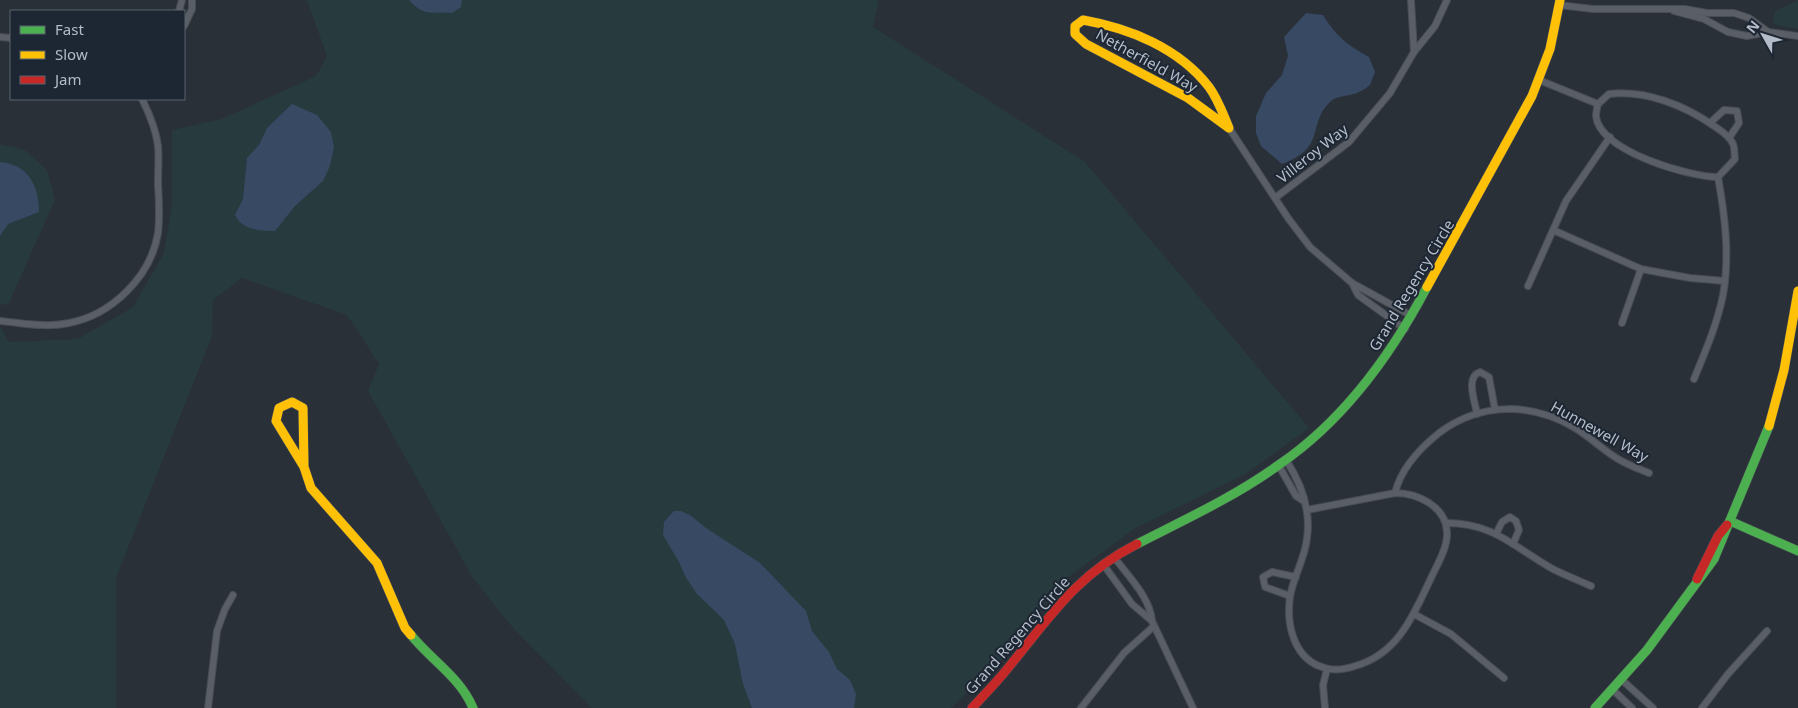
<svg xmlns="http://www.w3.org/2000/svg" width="1798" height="708" font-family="'Noto Sans',sans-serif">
<rect width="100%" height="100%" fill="#2a3038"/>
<!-- green -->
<g fill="#273a3e">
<path d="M307,0H879L873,27L1085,162L1309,428L1247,473L1134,529L1060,583L1002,659L951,708H592L513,628L473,578L368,391L379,364L347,315L242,278L213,300L212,336L116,578V708H0V326L9,342L78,339L133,307L164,253L172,205V130L222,119L316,76L327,56Z"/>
<path d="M1798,0V29L1773,24L1775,11Z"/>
<path d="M0,144L25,150L47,170L55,200L8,305L0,304Z"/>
</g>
<!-- water -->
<g fill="#384963">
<path d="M409,0H462L461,7L452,13C432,11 425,18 409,0Z"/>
<path d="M1306,13L1323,15C1335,35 1348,46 1369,57L1375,72L1370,85C1366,88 1362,91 1357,93C1349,96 1337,96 1331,101C1306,124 1328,147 1282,164L1261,146L1256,133V116L1266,93L1282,75L1288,56L1284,37Z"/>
<path d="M292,104L317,115L331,132L334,147L330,166L323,181L295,206L275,231C260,231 242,230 235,215L243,199L247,158L259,145L267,128Z"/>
<path d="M0,162C28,164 39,186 39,212L8,224L0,236Z"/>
<path d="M674,511H681L690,515L706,528L760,563L806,611L812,631L829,652L837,669L850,680L856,694L854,708H752L743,684L735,644L724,620L697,594L685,576L679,562L663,535L664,522Z"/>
</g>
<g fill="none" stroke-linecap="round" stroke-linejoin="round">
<!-- street casing -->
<g stroke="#484c53" stroke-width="8">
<g id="street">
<path d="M1411,0L1414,52L1435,26L1447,0"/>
<path d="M1559,5L1593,9H1685L1707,13H1734L1749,18L1768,32"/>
<path d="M179,11L182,0"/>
<path d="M1674,11L1704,19L1728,32L1747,36L1768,32L1798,36"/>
<path d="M184,26L192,9V0"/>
<path d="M0,37L11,38"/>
<path d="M1539,80L1598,104"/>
<path d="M1598,104L1609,94C1646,90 1684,105 1714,126C1720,130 1730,136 1733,144C1735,148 1734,155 1735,159L1718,177"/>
<path d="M1598,104C1597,108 1596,112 1596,116C1599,151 1689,177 1718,177"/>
<path d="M1710,123L1724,110L1737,111L1739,123L1729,138"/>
<path d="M1229,128L1288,218L1310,247L1352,283L1412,316"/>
<path d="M1275,198L1349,142L1390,93L1414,52"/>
<path d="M1553,230L1641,269L1690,278L1725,281"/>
<path d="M1352,283L1358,295L1405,329"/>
<path d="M1528,286L1566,201L1610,137"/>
<path d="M0,321C23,323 46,328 69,323C111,315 151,277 158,233C160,217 159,200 158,184C158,171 159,158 158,146C156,129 149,113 142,99"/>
<path d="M1622,323L1641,269"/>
<path d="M1694,379C1705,352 1717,325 1723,295C1730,256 1725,216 1718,177"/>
<path d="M1477,414C1475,401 1465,377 1480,372L1489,377L1495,410"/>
<path d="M1286,460C1301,483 1311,510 1307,538C1305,559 1293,577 1290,597C1286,625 1294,660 1325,668C1334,671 1346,669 1355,666C1398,654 1413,616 1431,578C1437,565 1448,547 1447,532C1446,506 1417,493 1395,493L1307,510"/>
<path d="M1279,466L1296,496L1302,500"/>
<path d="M1395,493C1401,468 1419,449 1439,433C1480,402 1532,402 1575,428C1590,437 1603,450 1618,459C1628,465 1639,469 1649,473"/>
<path d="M1446,523C1493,523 1513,546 1551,568C1564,575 1578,580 1591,586"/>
<path d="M1496,534L1502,522L1510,517L1516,521L1519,530L1513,544"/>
<path d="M1114,557C1128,576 1150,597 1152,621L1193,708"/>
<path d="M1103,564L1132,604L1152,621"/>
<path d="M1290,596L1265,587L1263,577L1272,572L1296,577"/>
<path d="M1414,614L1451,634L1504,678"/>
<path d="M1622,680L1653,708"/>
<path d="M1613,690L1632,708"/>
<path d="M208,708L217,631L225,609L233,595"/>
<path d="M1081,708L1124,653L1154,626"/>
<path d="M1325,708L1323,685L1327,669"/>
<path d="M1702,708L1728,674L1767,631"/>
</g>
</g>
<!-- fast casing -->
<g stroke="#484c53" stroke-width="10">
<g id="fast">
<path d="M1730,521L1798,551"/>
<path d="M1137,544C1186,519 1236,496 1280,464C1344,420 1391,355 1427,287"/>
<path d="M411,635C432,661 460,677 473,708"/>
<path d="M1595,708L1647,650L1714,559L1769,426"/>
</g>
</g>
<!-- slow casing -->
<g stroke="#484c53" stroke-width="10">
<g id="slow">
<path d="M1083,20C1129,28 1179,48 1209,87C1218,99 1223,114 1229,128L1188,98L1086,44L1075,34V26Z"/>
<path d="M1427,287L1532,96L1550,49L1560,0"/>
<path d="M1769,426L1784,370L1798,291"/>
<path d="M304,467L303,408L292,402L279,408L276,421L304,467L311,488L377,563L405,628L411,635"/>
</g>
</g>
<!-- jam casing -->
<g stroke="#484c53" stroke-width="10">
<g id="jam">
<path d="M1697,579L1718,536L1727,525"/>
<path d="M972,708C984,695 997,682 1008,668C1050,617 1076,575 1137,544"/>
</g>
</g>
<!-- street -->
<use href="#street" stroke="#5a5e66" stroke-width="6"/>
<!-- fast -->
<use href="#fast" stroke="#4caf50" stroke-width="9"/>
<!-- slow -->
<use href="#slow" stroke="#ffc107" stroke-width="9"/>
<!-- jam -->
<use href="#jam" stroke="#c62828" stroke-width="9"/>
</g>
<g text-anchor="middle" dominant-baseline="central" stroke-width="4" stroke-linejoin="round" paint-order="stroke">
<!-- street labels -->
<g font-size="15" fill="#b4bcc9" stroke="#1d2633">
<text transform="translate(1147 60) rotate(29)">Netherfield Way</text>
<text transform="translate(1312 153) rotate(-38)">Villeroy Way</text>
<text transform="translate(1411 285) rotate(-59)">Grand Regency Circle</text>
<text transform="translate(1600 431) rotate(29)">Hunnewell Way</text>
<text transform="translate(1017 635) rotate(-49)">Grand Regency Circle</text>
</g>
</g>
<!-- legend -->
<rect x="10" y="10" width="175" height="90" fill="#1d2633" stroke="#59626f"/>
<rect x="20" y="26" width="25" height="8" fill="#4caf50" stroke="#59626f"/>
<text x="55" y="35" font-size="15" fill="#b4bcc9">Fast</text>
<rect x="20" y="51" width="25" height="8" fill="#ffc107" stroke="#59626f"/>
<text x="55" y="60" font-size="15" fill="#b4bcc9">Slow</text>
<rect x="20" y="76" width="25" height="8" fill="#c62828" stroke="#59626f"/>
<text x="55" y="85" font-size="15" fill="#b4bcc9">Jam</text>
<!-- north arrow -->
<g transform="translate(1763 35) rotate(309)" stroke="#1d2633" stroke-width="4" paint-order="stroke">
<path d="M0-4L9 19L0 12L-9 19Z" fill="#b4bcc9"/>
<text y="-8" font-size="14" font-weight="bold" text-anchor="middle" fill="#b4bcc9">N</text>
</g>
</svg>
